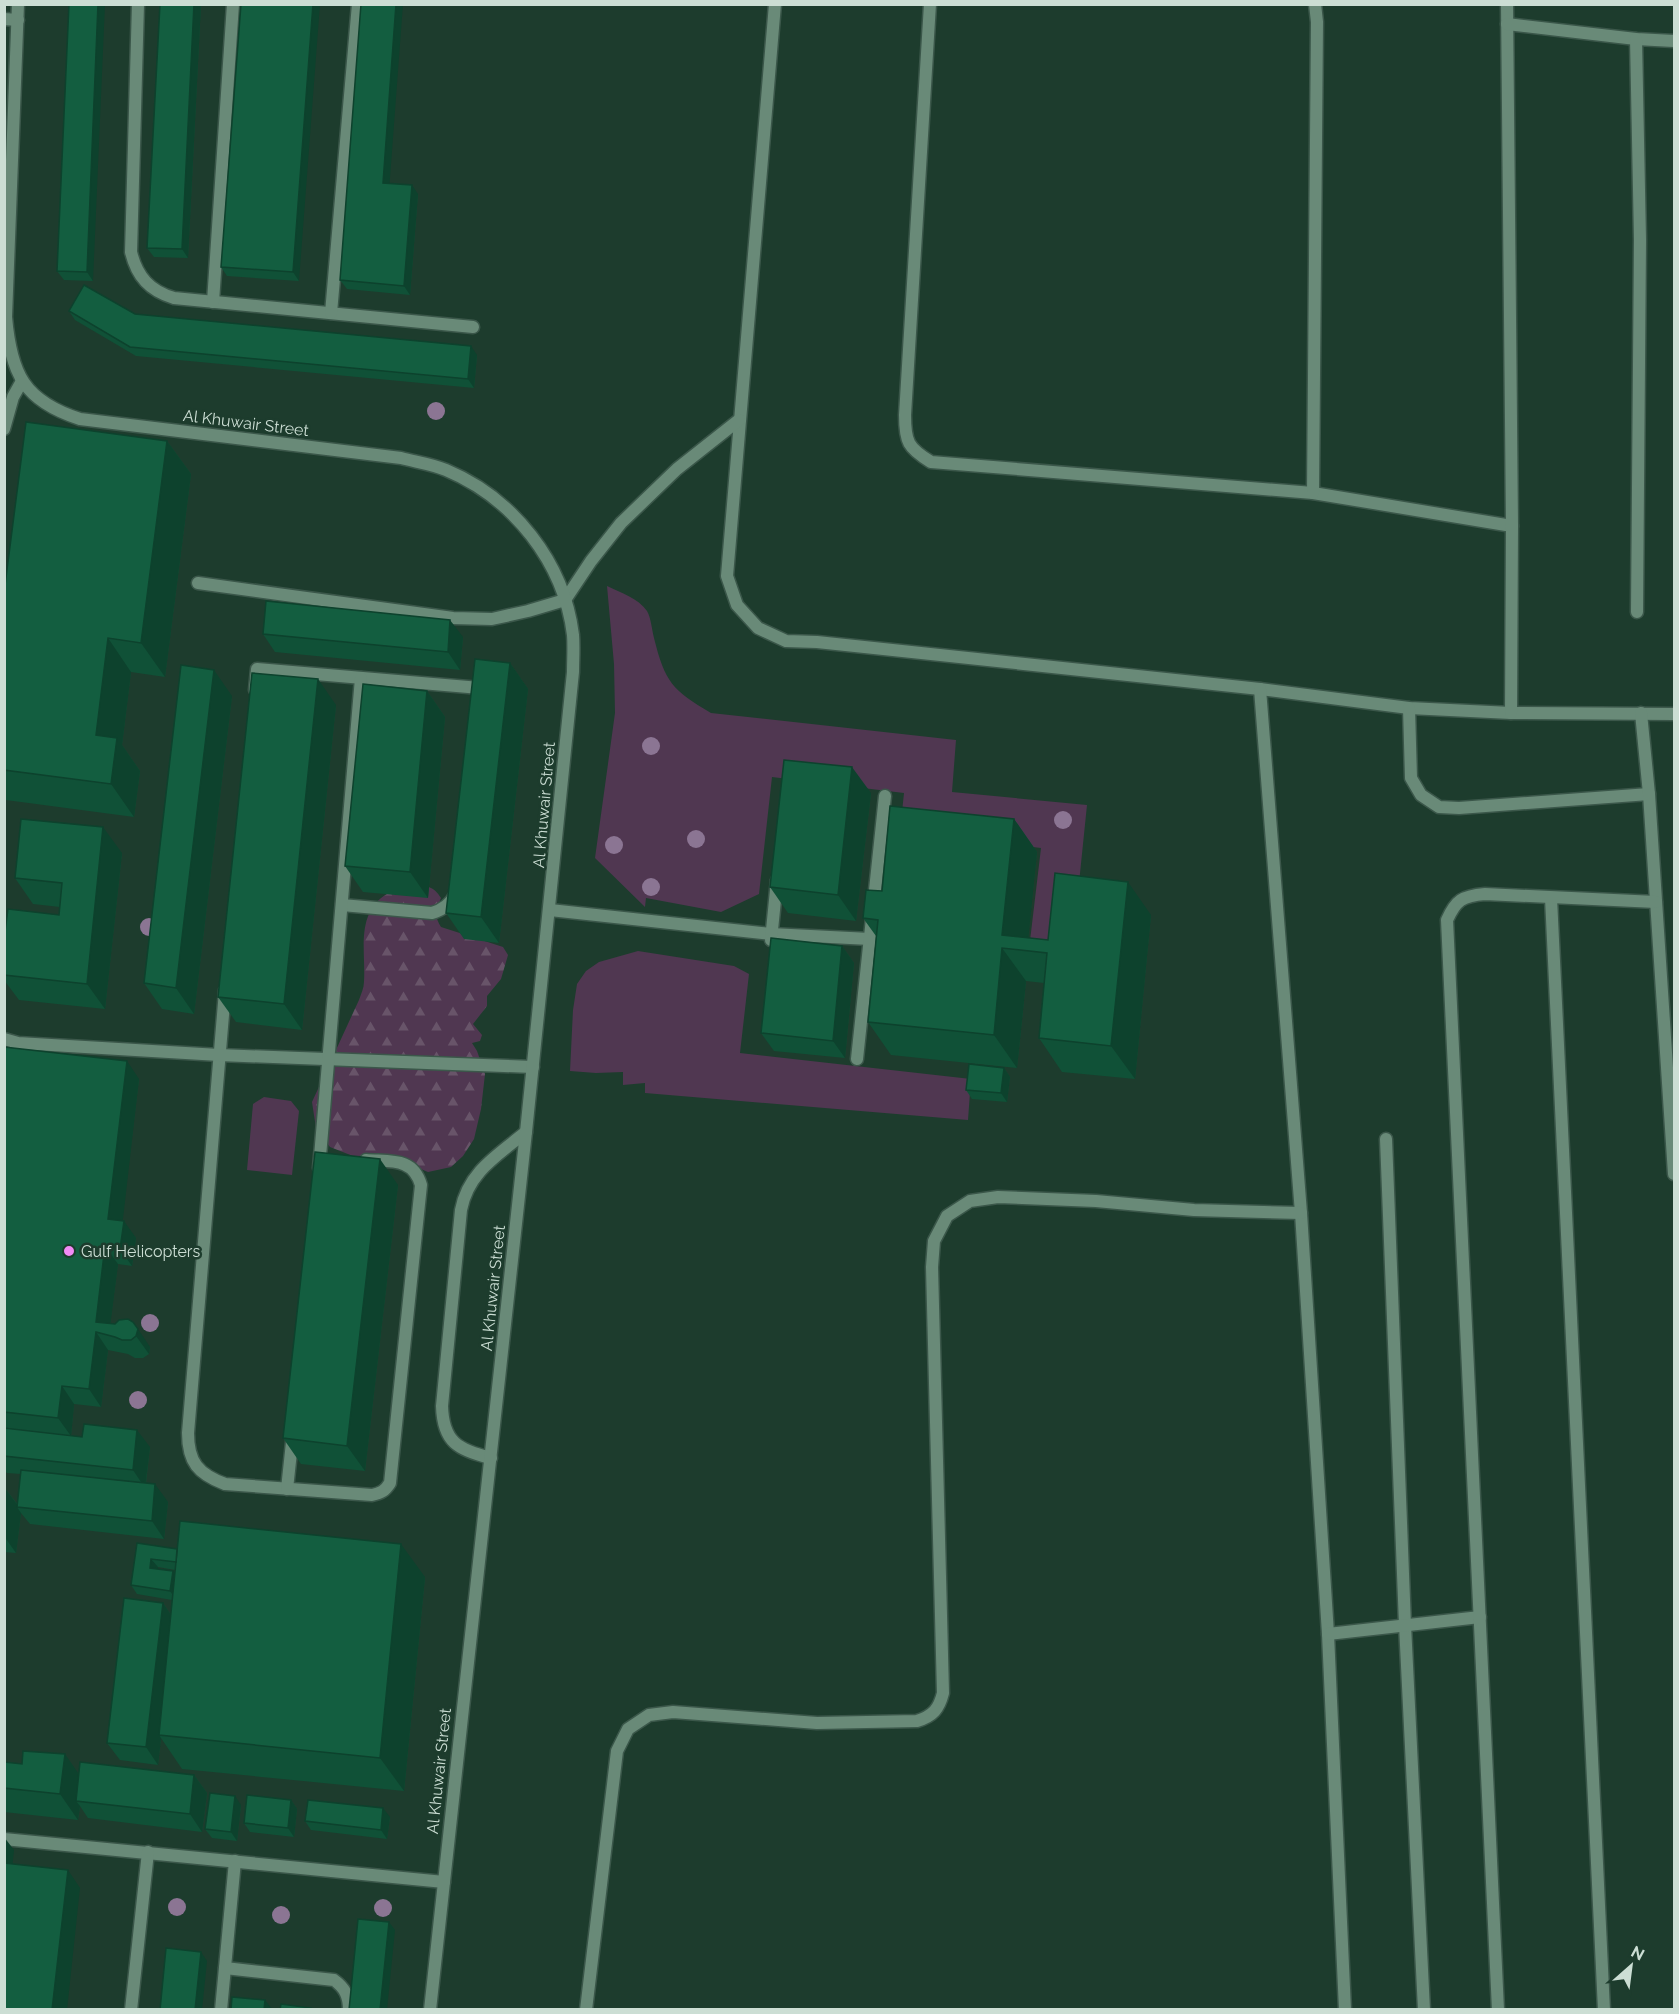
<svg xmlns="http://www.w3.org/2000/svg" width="1679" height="2014" font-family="Raleway,sans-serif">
<defs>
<pattern id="forest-firs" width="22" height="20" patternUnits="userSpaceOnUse" patternTransform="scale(1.5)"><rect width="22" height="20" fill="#503751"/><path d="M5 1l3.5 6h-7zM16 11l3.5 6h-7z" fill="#685469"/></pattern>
</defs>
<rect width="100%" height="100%" fill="#1d3c2d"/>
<!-- grass -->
<g fill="#503751">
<path d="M607,586C621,593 638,598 647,611C651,618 652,630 654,638C665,682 672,690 711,713L956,740L952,792L1087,805L1070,971L1027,966L1041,848L900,831L904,793L772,777L759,894L721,912L646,898L645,907L595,858L615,713L614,664Z"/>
<path d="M638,951L734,966L749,974L740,1053L971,1079L968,1120L645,1093V1083L623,1085V1072L596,1073L570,1071L573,1010L577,984L586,971L599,962Z"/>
<path d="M264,1097L291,1101L299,1111L292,1175L247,1170L253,1104Z"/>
</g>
<!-- forest -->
<path fill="url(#forest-firs)" d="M414,884C426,886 434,886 441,898C436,909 434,917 441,927L503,947L508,955L501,979L487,996V1006L473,1024L482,1035L480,1041L472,1043L477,1051L485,1074L481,1109L474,1139L463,1156L451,1167L428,1172L416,1167L353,1156L330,1147L316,1128L312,1102L359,1000C361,994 364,988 364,982C366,952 355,913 387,894C395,889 405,887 414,884Z"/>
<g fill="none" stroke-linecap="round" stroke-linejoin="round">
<!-- service casing -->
<g stroke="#3b574a" stroke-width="15">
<g id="service">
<path d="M138,4L131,252C137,277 150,291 174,298L473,327"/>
<path d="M775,4L727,576L737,605L758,628L786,641L817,642L1260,689L1409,708L1511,713L1674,714"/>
<path d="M930,4L905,415C905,442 908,448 931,462L1313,493L1512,526"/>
<path d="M1507,4L1512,526L1511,713"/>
<path d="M4,19L18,20"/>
<path d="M1507,24L1636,39L1674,41"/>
<path d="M1636,39L1640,240L1637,612"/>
<path d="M213,302L233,4"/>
<path d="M331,313L358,4"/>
<path d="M4,429L13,397L22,381"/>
<path d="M1313,493L1317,22L1315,4"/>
<path d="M198,583L453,618L492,619L528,611L565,600L591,561L621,523L677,469L739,420"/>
<path d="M1260,689L1301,1213L1328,1634L1345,2010"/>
<path d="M255,690L257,669L480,688L479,696"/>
<path d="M1409,708L1411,778L1421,795L1439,807L1459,808L1649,794"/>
<path d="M1641,713L1649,794L1674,1174"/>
<path d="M1551,898L1604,2010"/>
<path d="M342,905L432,913C442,910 450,905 455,895"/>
<path d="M550,910L771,934L870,939"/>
<path d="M771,940L777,880"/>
<path d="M225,991L188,1433C188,1462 198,1474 225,1484L372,1495C381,1493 385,1491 390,1483L421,1185C413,1157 390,1162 366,1160"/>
<path d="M4,1039L18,1043L219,1055L533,1067"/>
<path d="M857,1059L885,796"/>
<path d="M1386,1139L1405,1625L1424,2010"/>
<path d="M319,1168L361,678"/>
<path d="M491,1458C458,1450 443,1442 442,1406L461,1210C468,1172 498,1155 526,1132"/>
<path d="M287,1489L293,1433"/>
<path d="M1328,1634L1480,1617"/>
<path d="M4,1839L444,1882"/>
<path d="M225,1968L334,1980C345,1988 349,1996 349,2010"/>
<path d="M131,2010L148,1852"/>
<path d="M221,2010L235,1861"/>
<path d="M586,2010L617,1751L628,1729L649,1715L673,1712L817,1723L917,1721C933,1716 939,1709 943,1693L932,1267L934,1241L947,1216L970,1201L998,1197L1096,1201L1194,1210L1301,1213"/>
<path d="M1498,2010L1447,920C1456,900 1462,896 1485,894L1656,902"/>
</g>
</g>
<!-- minor casing -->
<g stroke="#3b574a" stroke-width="15">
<path id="minor" d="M18,4L6,317C11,374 24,401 80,419L401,458C416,462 432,464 446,470C513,498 564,562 573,635C574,647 573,660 573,672L526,1132L430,2010"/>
</g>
<!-- service -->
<use href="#service" stroke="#698a78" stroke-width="12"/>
<!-- minor -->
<use href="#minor" stroke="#698a78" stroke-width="12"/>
</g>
<!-- trees -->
<g fill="#8b7593">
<circle cx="436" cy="411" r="9"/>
<circle cx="651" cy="746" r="9"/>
<circle cx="1063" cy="820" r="9"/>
<circle cx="696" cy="839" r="9"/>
<circle cx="614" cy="845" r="9"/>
<circle cx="651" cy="887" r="9"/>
<circle cx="149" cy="927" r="9"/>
<circle cx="150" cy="1323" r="9"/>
<circle cx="138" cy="1400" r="9"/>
<circle cx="177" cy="1907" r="9"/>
<circle cx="383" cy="1908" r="9"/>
<circle cx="281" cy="1915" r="9"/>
</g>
<!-- wall -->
<g fill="#105137" fill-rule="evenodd">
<path d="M69,4L93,281L64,280L57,271Z"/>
<path d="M160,4H201L188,258L154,257L147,248Z"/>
<path d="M241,4L299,281L227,276L221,267Z"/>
<path d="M390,183L418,194L410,295L347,289L340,280Z"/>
<path d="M69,311L135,314L477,355L474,388L136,356L75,320Z"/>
<path d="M167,441L191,474L165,677L131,672L122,745L140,771L134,817L6,800L4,798V593Z"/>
<path d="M263,634L463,637L460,670L275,652Z"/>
<path d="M510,663L528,689L499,943L464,939L446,913Z"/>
<path d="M427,691L445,717L428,898L363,892L345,866Z"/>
<path d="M232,696L194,1014L162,1009L144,983Z"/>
<path d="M336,705L302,1030L236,1022L218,997Z"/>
<path d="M871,793L856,921L788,913L770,887Z"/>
<path d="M1014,819L1037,852L1028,938L1048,940L1151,915L1135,1079L1062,1072L1039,1038L1044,983L1026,981L1017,1068L891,1055L868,1022L876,936L863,918L882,891Z"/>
<path d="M122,853L105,1009L19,1000L4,980V975L59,915L60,907L33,904L15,878Z"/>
<path d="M842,946L854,963L845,1058L774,1051L761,1033Z"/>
<path d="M4,1047L139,1079L122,1221L136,1238L132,1266L118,1264L110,1324H115L119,1320L150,1347L149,1354L143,1358H135L128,1354L108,1350L101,1407L74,1404L71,1436L150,1447L146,1483L168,1502L164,1539L30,1524L21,1513L16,1553L4,1552V1487L18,1505L21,1474L7,1473L4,1470V1428L65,1435L4,1428Z"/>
<path d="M1004,1068L1010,1077L1007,1102L972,1099L966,1090Z"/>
<path d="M398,1185L365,1471L301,1464L283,1438Z"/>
<path d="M137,1543L177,1549L425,1577L404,1791L182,1769L161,1738L158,1765L120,1760L107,1743L163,1603L171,1615L172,1600L137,1594L131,1585ZM158,1567L175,1570V1574L157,1569Z"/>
<path d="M4,1762L79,1775H194L207,1793L202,1832L88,1818L80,1806L78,1820L4,1812Z"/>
<path d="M291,1800L297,1809L294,1837L250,1832L244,1823Z"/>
<path d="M241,1805L237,1841L212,1838L205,1829Z"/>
<path d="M390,1817L387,1839L311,1830L305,1821Z"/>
</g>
<!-- shaded-wall -->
<g fill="#0d422d">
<path d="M98,4H105L93,281L87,272Z"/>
<path d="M194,4H201L188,258L182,249Z"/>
<path d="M313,4H320L299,281L293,272Z"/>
<path d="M396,4H403L389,191L383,183Z"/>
<path d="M412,185L418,194L410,295L404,286Z"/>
<path d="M471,346L477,355L474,388L468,379Z"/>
<path d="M167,441L191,474L165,677L141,643Z"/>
<path d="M450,620L463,637L460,670L448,652Z"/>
<path d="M108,638L131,672L122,745L140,771L134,817L111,784L96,735Z"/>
<path d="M510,663L528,689L499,943L481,917Z"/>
<path d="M214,670L232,696L194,1014L176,988Z"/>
<path d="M318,679L336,705L302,1030L284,1004Z"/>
<path d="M427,691L445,717L428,898L410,872Z"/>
<path d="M852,767L871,793L856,921L838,895Z"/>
<path d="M1014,819L1037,852L1027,951L1002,935Z"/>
<path d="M103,827L122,853L105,1009L87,984Z"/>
<path d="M1128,882L1151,915L1135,1079L1111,1046Z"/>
<path d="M842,946L854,963L845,1058L833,1041Z"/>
<path d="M1002,948L1026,981L1017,1068L994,1035Z"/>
<path d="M127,1061L139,1079L121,1236L108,1219Z"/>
<path d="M1004,1068L1010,1077L1007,1102L1001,1093Z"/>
<path d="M380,1159L398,1185L365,1471L347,1446Z"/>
<path d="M124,1221L136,1238L132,1266L120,1249Z"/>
<path d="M105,1246L118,1264L109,1335L96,1322Z"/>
<path d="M138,1329L150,1347L149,1354L136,1336Z"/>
<path d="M96,1332L108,1350L101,1407L89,1389Z"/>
<path d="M62,1386L74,1404L71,1436L58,1418Z"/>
<path d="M137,1430L150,1447L145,1488L133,1470Z"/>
<path d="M155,1484L168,1502L164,1539L152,1521Z"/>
<path d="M4,1487L19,1507H17L21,1513L16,1553L4,1536Z"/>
<path d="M401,1544L425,1577L404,1791L380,1758Z"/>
<path d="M151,1559L158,1567L156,1577L150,1568Z"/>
<path d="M173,1571L179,1580L176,1600L170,1591Z"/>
<path d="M163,1603L175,1621L159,1735L161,1738L158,1765L146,1747Z"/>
<path d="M65,1754L83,1780L76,1801L80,1806L78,1820L60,1794Z"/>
<path d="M194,1775L207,1793L202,1832L190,1814Z"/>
<path d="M235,1796L241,1805L237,1841L231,1832Z"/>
<path d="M291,1800L297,1809L294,1837L288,1828Z"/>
<path d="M383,1808L390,1817L387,1839L381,1830Z"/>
<path d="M4,1837L14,1850L11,1880L4,1871Z"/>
<path d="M68,1870L80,1888L67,2010H52Z"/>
<path d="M389,1922L395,1930L387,2010H380Z"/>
<path d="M201,1952L207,1961L202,2010H195Z"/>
<path d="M265,2000L272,2009V2010H264Z"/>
</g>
<!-- building -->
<g fill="#135e40" stroke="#0d422d" stroke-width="1.5">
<path d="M69,4H98L87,272L57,271Z"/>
<path d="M160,4H194L182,249L147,248Z"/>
<path d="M241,4H313L293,272L221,267Z"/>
<path d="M361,4H396L383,183L412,185L404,286L340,280Z"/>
<path d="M84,285L135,314L471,346L468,379L130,347L69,311Z"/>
<path d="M26,422L167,441L141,643L108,638L96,735L117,738L111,784L4,770V593Z"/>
<path d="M266,601L450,620L448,652L263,634Z"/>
<path d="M475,659L510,663L481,917L446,913Z"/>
<path d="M181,665L214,670L176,988L144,983Z"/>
<path d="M252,673L318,679L284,1004L218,997Z"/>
<path d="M363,684L427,691L410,872L345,866Z"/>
<path d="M784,760L852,767L838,895L770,887Z"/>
<path d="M890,806L1014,819L1002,935L1048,940L1055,873L1128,882L1111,1046L1039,1038L1047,953L1002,948L994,1035L868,1022L878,920L863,918L866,890L882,891Z"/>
<path d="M21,819L103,827L87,984L4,975V939L8,909L59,915L62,883L15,878Z"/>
<path d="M771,938L842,946L833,1041L761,1033Z"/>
<path d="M4,1047L127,1061L108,1219L124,1221L120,1249L105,1246L96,1322L115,1324L119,1320L128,1319L133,1322L138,1329L136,1336L131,1340H122L115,1337L96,1332L89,1389L62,1386L58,1418L4,1412Z"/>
<path d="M969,1064L1004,1068L1001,1093L966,1090Z"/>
<path d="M315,1152L380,1159L347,1446L283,1438Z"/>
<path d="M84,1424L137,1430L133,1470L4,1456V1428L82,1437Z"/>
<path d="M21,1470L155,1484L152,1521L17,1507Z"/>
<path d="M180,1521L401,1544L380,1758L159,1735Z"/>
<path d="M137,1543L177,1549L176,1562L151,1559L150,1568L173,1571L170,1591L131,1585Z"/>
<path d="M124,1598L163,1603L146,1747L107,1743Z"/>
<path d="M23,1751L65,1754L60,1794L4,1788V1762L22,1764Z"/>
<path d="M80,1762L194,1775L190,1814L76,1801Z"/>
<path d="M210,1793L235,1796L231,1832L205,1829Z"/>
<path d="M247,1795L291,1800L288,1828L244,1823Z"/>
<path d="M308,1800L383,1808L381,1830L305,1821Z"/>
<path d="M4,1863L68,1870L52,2010H4Z"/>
<path d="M358,1919L389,1922L380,2010H349Z"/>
<path d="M166,1948L201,1952L195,2010H160Z"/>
<path d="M232,1997L265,2000L264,2010H231Z"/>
<path d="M281,2004L311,2008L310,2010H280Z"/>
</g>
<!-- markers -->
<circle fill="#f18bf5" stroke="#1d3c2d" stroke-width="2" cx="69" cy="1251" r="6"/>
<g text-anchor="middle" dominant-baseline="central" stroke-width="5" stroke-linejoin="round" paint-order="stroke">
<!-- street labels -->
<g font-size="16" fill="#ccded4" stroke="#1d3c2d">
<text transform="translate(246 423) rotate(7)">Al Khuwair Street</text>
<text transform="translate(544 805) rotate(-85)">Al Khuwair Street</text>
<text transform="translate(493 1288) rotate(-84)">Al Khuwair Street</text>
<text transform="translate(439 1771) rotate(-84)">Al Khuwair Street</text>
</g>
<!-- poi labels -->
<g font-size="16" fill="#ccded4" stroke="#1d3c2d" text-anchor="start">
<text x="81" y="1251">Gulf Helicopters</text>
</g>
</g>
<!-- border -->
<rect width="1679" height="2014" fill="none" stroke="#ccded4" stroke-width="12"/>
<!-- north arrow -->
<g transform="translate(1631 1966) rotate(28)" stroke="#1d3c2d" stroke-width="4.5" paint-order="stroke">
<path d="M0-4.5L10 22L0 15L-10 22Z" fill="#ccded4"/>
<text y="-9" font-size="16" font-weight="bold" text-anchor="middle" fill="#ccded4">N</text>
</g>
</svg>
